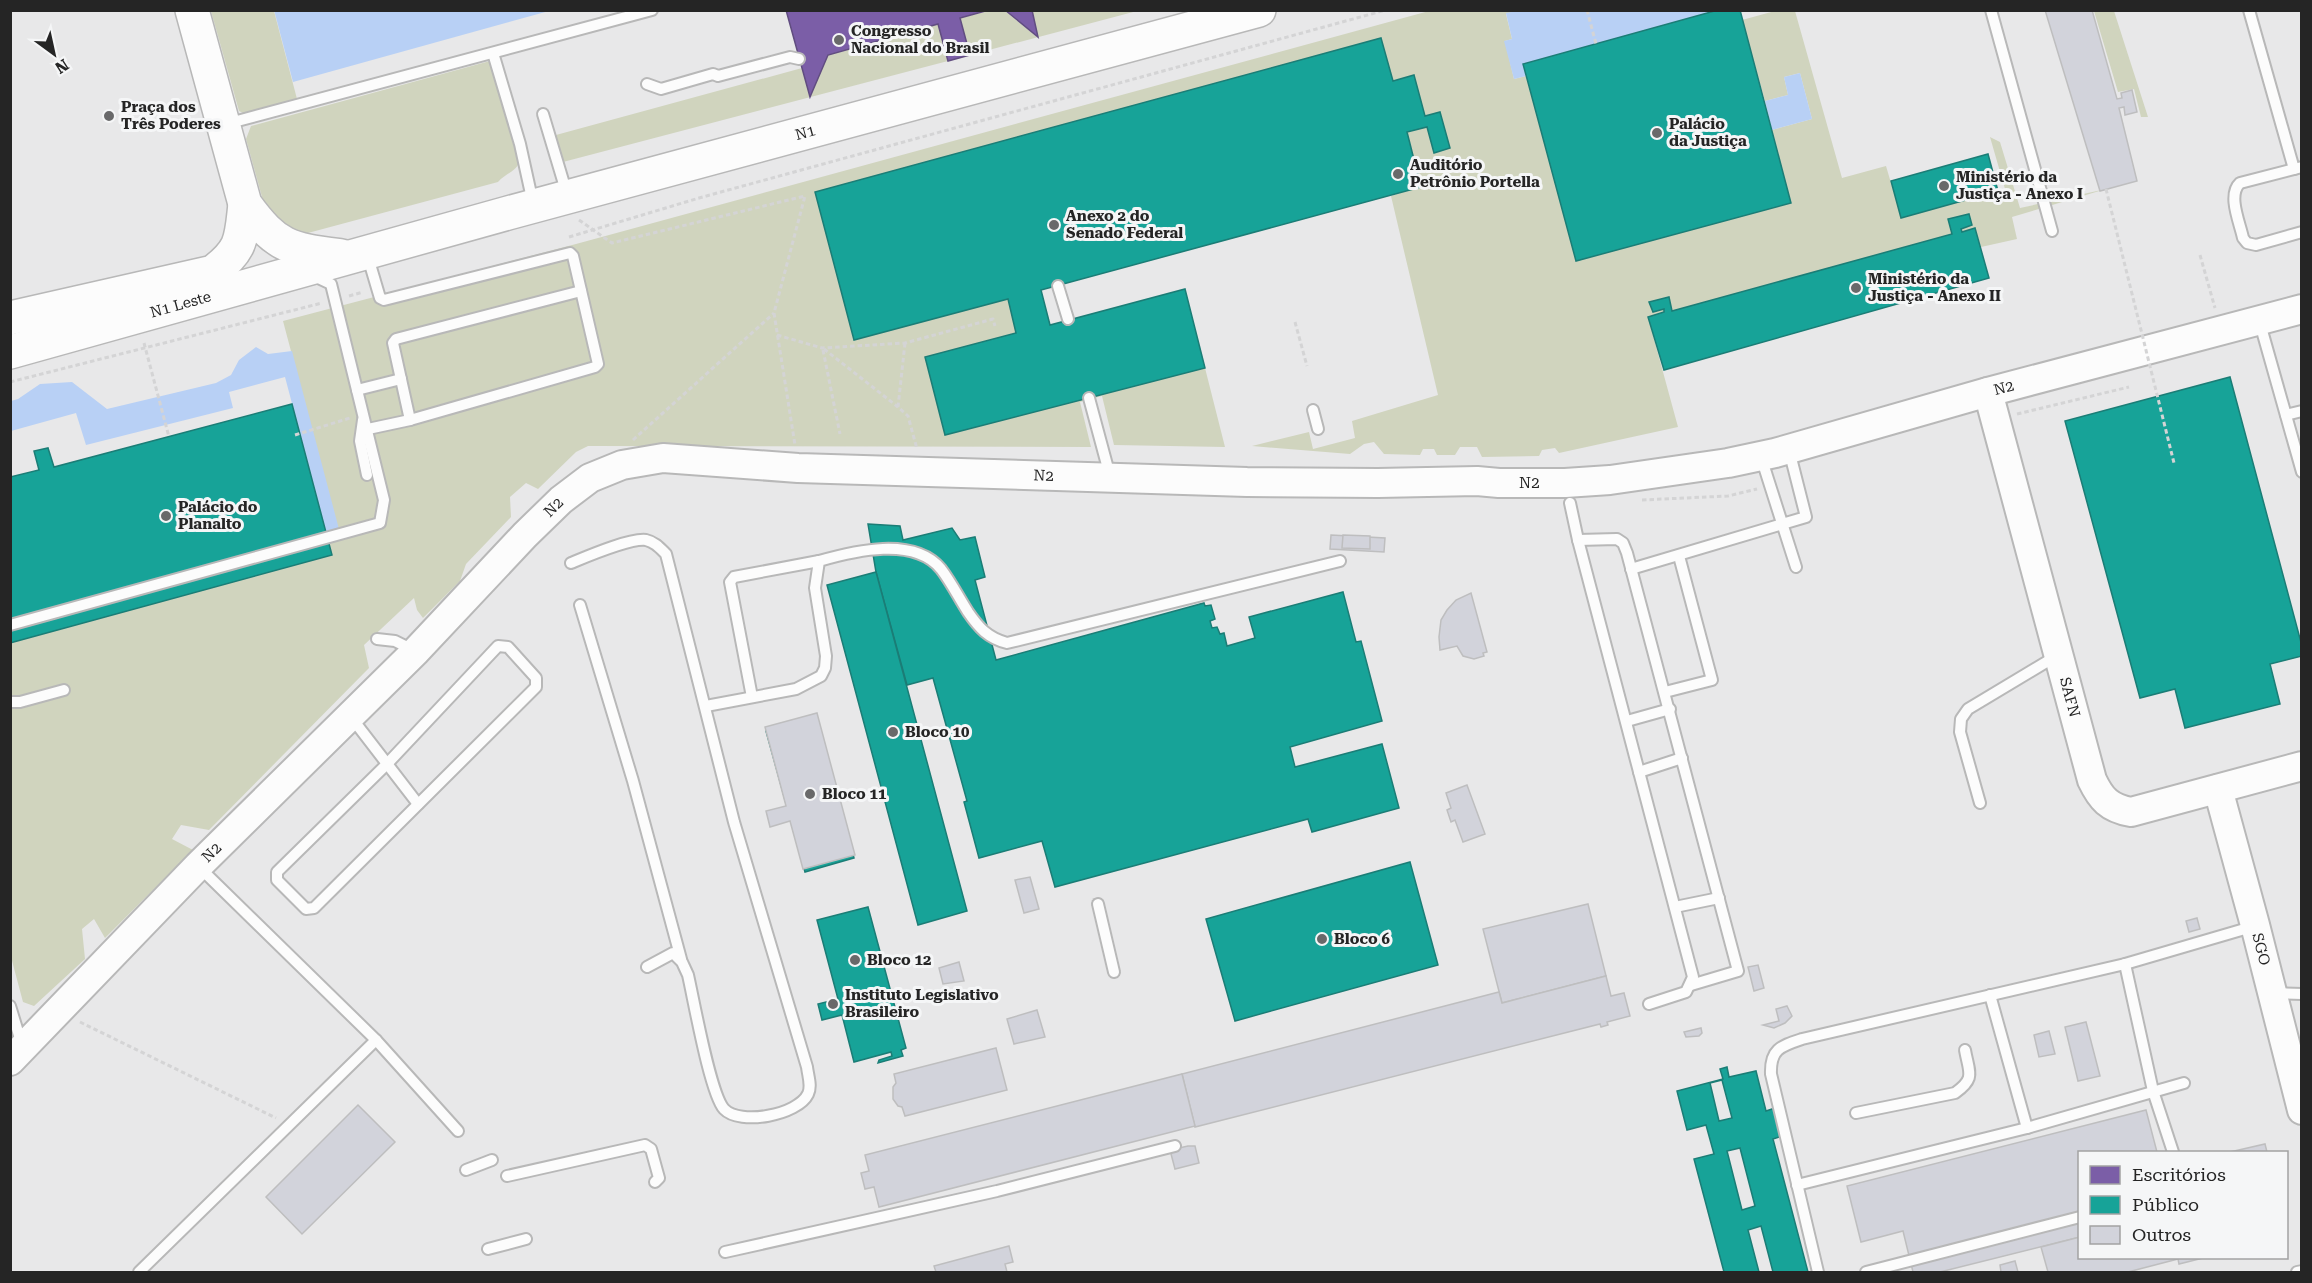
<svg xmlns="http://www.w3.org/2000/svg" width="2312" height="1283" font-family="'Roboto Serif',serif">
<rect width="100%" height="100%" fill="#e8e8e9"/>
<!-- green -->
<g fill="#d0d4be">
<path d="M211,11H274L297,99L245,114L239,111Z"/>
<path d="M989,11H1005L1037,37L1032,11H1137L970,55L960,18Z"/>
<path d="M1429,11H1517L1506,14L1512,39L1505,41L1514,79L1526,76L1576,261L1791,203L1772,130L1812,119L1800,73L1784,77L1788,95L1765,101L1742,20L1775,11H1795L1842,178L1886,166L1901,217L2005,189L1990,137L2000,142L2020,208L2106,189L2012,217L2017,239L1981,247L1975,228L1962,232L1961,229L1971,225L1969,214L1949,219L1952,234L1672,311L1649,303L1653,311L1664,309V312L1648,317L1678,427L1559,453L1555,448L1542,450L1539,456L1482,457L1477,447H1460L1455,455H1437L1434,449H1423L1420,455L1384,454L1374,442L1364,444L1350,454L1252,446L1309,432L1313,449L1355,438L1352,421L1438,395L1391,196L1421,186L1407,132L1427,127L1434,153L1450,148L1440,112L1425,116L1414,76L816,193L854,340L1008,299L1016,333L925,357L945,435L1205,368L1225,447L1114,445L1102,396L1080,402L1091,447L588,446L576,452L538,489L526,483L510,497L511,517L466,564L460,581L423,618L417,610L414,598L364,645L369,668L209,830L181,825L172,839L193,850L105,938L94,919L82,929L85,959L34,1006L23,1002L11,957L10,643L332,555L327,536L339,532L283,321L576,244Z"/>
<path d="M2094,11H2114L2148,117H2141L2134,89L2118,92Z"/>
<path d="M938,24L948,61L563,162L556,135L802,68L810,96L828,55Z"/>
<path d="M490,61L519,163C515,172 505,174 498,182L293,237L267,215L246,139L251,126Z"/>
</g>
<!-- water -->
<g fill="#b8d0f5">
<path d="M274,10H549V11L293,82Z"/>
<path d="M1517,11H1718L1523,64L1526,76L1514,79L1504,41L1512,39L1506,13Z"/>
<path d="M1800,73L1812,119L1772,130L1765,101L1788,95L1784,77Z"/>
<path d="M256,347L268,354L292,351L340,533L327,536L285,377L229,392L233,408L86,445L76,413L11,431V401L18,399L40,384L72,382L107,409L216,383L231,375L239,360Z"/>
</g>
<!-- offices -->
<g fill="#7b5ea7" stroke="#614d80" stroke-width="1.5">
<path d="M786,10H989L960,18L970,55L948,61L938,24L828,55L810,97Z"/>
<path d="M1005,10H1032L1038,37Z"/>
</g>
<!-- public -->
<g fill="#17a398" stroke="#1b7d76" stroke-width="1.5" fill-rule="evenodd">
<path d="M1718,10H1740L1791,203L1576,261L1523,64Z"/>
<path d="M1381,38L1393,81L1414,75L1425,116L1440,112L1450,148L1434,153L1427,127L1407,132L1421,187L1041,290L1050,325L1185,289L1205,368L945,435L925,357L1016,333L1008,299L854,340L815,192Z"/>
<path d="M1988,154L1998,191L1901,218L1891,181Z"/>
<path d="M1969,214L1972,225L1961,229L1962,232L1975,228L1989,278L1664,370L1648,317L1664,312V309L1653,312L1649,302L1669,297L1672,311L1952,234L1948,219Z"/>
<path d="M2230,377L2302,646V656L2270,664L2280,704L2185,728L2175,689L2140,698L2065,421Z"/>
<path d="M292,404L332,555L10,643V477L39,470L34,451L48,448L54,467Z"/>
<path d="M868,524L900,526L903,540L952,528L960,540L975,537L985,577L975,580L996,660L1204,603L1205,606L1211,605L1215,619L1210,621L1212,628L1217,627L1220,634L1224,633L1227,646L1255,638L1249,617L1343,592L1356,642L1361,641L1382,721L1290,747L1295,767L1382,744L1399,808L1312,832L1308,819L1055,887L1042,841L979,858L964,802L967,801L933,678L907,685L876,572Z"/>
<path d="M876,572L967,911L918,925L827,585Z"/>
<path d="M815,717L854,858L805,872L766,731Z"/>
<path d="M1410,862L1438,965L1235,1021L1206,919Z"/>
<path d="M868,907L906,1048L901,1050L903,1056L878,1063L879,1060L892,1056L891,1052L854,1062L842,1015L822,1020L818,1004L838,999L817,920Z"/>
<path d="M1727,1067L1729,1077L1756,1071L1766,1111L1775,1108L1782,1136L1773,1139L1808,1272H1773L1761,1226L1748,1230L1759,1272H1724L1694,1159L1714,1154L1706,1125L1687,1130L1677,1091L1723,1079L1720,1069ZM1722,1080L1732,1118L1719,1121L1710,1083ZM1740,1148L1755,1206L1742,1210L1727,1151Z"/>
</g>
<!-- building -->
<g fill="#d2d3db" stroke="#bebebf" stroke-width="1.5">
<path d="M2045,10H2092L2117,99L2122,98L2121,93L2132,90L2137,112L2125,115L2124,107L2119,108L2137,181L2100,191Z"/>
<path d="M1331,535L1385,538L1384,552L1330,549Z"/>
<path d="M1343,535L1370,536V549L1342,548Z"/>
<path d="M1471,593L1487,652L1483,653L1484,656L1474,659L1463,656L1457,646L1440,650L1439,637L1441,620L1447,610L1456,600Z"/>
<path d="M817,713L855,855L803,869L790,821L770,827L766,811L786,806L765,727Z"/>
<path d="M1467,785L1485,834L1463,842L1455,820L1451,822L1447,810L1451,808L1446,793Z"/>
<path d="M1030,877L1039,909L1024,913L1015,880Z"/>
<path d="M1588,904L1606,976L1502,1003L1483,929Z"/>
<path d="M2197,918L2200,929L2189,932L2186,921Z"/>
<path d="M959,962L964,981L943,984L939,968Z"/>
<path d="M1758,965L1764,988L1754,991L1748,967Z"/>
<path d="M1606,976L1611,996L1624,993L1630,1016L1607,1022L1608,1025L1601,1027L1600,1024L1195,1127L1182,1074L1499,992L1502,1003Z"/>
<path d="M1787,1006L1792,1016L1785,1023L1774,1028L1763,1025L1779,1021L1776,1009Z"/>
<path d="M1037,1010L1045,1037L1014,1044L1007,1019Z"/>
<path d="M2086,1022L2100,1076L2078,1081L2065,1027Z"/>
<path d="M1701,1028L1702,1033L1699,1036L1686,1037L1684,1032Z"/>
<path d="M2049,1031L2055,1054L2039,1057L2034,1035Z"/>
<path d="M996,1048L1007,1090L905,1116L902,1107L898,1106L893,1099V1087L896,1083L894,1074Z"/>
<path d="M1182,1074L1195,1126L879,1207L874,1187L865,1189L861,1173L869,1171L865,1155Z"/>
<path d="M358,1105L395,1142L302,1234L266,1197Z"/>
<path d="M2146,1110L2157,1152H2080V1237L1940,1272H1913L1903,1231L1861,1242L1847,1186Z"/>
<path d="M2265,1144L2267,1152H2230Z"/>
<path d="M1188,1146H1195L1199,1163L1175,1169L1170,1150Z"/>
<path d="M2080,1237V1258H2203L2179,1264L2178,1259L2128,1272H2048L2041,1247Z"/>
<path d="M1009,1246L1013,1262L1005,1264L1007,1272H936L934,1266Z"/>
<path d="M2015,1261L2018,1272H2001L2000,1265Z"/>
</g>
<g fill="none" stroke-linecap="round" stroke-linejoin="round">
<!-- lane casing -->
<g stroke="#b8b8b8" stroke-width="14">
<g id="lane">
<path d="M1991,10L2052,231"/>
<path d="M2249,10L2294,169"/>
<path d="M493,53L520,144L533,203"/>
<path d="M647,84L661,89L713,74L718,76L790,57L799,59"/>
<path d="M543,114L567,194"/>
<path d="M226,124L652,10"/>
<path d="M2302,167L2240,183C2227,195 2240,223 2243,238L2247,243L2256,245L2302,232"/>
<path d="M367,254L380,298L384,300L570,253L573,256L598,364L595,367L410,420L368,429"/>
<path d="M1058,286L1068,319"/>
<path d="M2259,320L2302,472"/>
<path d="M357,390L401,379"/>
<path d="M1089,398L1110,476"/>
<path d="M1313,410L1318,429"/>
<path d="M2286,415L2302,411"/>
<path d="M363,420L360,441L367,475"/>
<path d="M410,420L393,343L396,339L581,291"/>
<path d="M1761,457L1796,567"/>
<path d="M1570,503L1578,540L1693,977L1686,992L1649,1004"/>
<path d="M1578,540L1617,539L1623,543L1627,553L1738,971L1691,985"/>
<path d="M571,563C588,556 630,538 646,540C655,542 660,548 666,554L734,822L807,1067C808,1076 812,1086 808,1094C798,1115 740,1126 724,1109C710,1093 694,1001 688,975L682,962L673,953L647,967"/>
<path d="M1631,569L1806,517L1789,450"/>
<path d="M580,605L633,781L681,959"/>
<path d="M10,625L380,523L384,500L331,284L314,276"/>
<path d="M377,639L395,641L415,651"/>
<path d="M498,646L508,647L536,678V687L314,908L306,909L277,880V872L387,764Z"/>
<path d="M1665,692L1712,680L1679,556"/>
<path d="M752,697L730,582L734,577L819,561"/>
<path d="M10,702H20L64,690"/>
<path d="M706,706L796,689L821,676L825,668L826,656L815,588L819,561C854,551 914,536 941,569C951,582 959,598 968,612C979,628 988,638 1007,643L1340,561"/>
<path d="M351,717L418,804"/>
<path d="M1627,721L1670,709"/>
<path d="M1639,772L1682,758"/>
<path d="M1980,803L1960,732L1961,719L1968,709L2058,655"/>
<path d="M198,866L376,1040L458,1131"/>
<path d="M1098,904L1114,972"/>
<path d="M1675,907L1719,898"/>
<path d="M2125,964L2153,1091L2173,1152"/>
<path d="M2273,993L2302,994"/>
<path d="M1990,995L2027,1128"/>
<path d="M10,1006L22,1045"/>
<path d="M1856,1113L1955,1093C1976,1078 1969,1073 1965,1050"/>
<path d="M466,1170L492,1160"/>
<path d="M507,1176L645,1145L651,1149L659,1178L655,1182"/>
<path d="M1797,1185L2027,1128L2184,1083"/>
<path d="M488,1249L526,1239"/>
<path d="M725,1252L997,1191L1175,1146"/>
<path d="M139,1272L376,1040"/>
<path d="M1818,1272L1771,1074C1770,1049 1781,1046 1802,1039L2125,964L2255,926"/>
<path d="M1866,1272L2080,1217"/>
<path d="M2297,1272L2302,1271"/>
</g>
</g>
<!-- secondary casing -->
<g stroke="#b8b8b8" stroke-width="32">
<g id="secondary">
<path id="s1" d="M1988,392L2092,780C2101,799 2109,808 2131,812L2302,766"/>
<path id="s2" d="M2218,789L2255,925L2302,1110"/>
<path id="s3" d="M10,1061L198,866L416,651L525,535L561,500L590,478L622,465L663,458L798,468L1247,482L1378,483L1477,481L1499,483H1565L1610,480L1728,463L1775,453L1988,392L2302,309"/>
</g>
</g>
<!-- highway casing -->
<g stroke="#b8b8b8" stroke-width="36">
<g id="highway">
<path d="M192,10L245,204C277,248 289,249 342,256"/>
<path d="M10,318L213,272C243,249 241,239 245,204"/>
<path id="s4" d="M10,352L508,213L1259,10"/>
</g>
</g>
<!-- path -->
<g stroke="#d4d4d5" stroke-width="3" stroke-dasharray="4.5 3" stroke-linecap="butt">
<path d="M1587,10L1596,44"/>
<path d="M579,220L612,243L805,196L774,313L795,445"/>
<path d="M569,237L699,198L1386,10"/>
<path d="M2200,255L2215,308"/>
<path d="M349,296L363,292"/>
<path d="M777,335L822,348L905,343L993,319L995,326"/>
<path d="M905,343L898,407L908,416L917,449"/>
<path d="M824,349L898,407"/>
<path d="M823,350L840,434"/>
<path d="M10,382L322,303"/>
<path d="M2017,414L2129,387"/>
<path d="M295,435L350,418"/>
<path d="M633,440L774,313"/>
<path d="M1642,500L1728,496L1757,489"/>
<path d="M80,1022L276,1118"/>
</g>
<!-- lane -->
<use href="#lane" stroke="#fcfcfc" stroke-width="10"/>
<!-- secondary -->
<use href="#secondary" stroke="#fcfcfc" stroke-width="28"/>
<!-- highway -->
<use href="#highway" stroke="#fcfcfc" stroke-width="33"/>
<!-- path-bridge -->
<g stroke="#d4d4d5" stroke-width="3" stroke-dasharray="4.5 3" stroke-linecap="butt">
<path d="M2106,189L2174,463"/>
<path d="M1295,322L1307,366"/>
<path d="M144,343L169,437"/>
</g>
</g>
<!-- markers -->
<g fill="#69696a" stroke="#f5f6f7" stroke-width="2">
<circle cx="839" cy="40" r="6"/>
<circle cx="109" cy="116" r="6"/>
<circle cx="1657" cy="133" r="6"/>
<circle cx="1398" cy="174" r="6"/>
<circle cx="1944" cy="186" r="6"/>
<circle cx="1054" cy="225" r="6"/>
<circle cx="1856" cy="288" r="6"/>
<circle cx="166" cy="516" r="6"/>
<circle cx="893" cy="732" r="6"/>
<circle cx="810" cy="794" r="6"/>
<circle cx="1322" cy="939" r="6"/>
<circle cx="855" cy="960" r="6"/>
<circle cx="833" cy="1004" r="6"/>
</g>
<g text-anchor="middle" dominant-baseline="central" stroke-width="6" stroke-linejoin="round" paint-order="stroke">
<!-- poi labels -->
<g font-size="15" font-weight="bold" fill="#252525" stroke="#f5f6f7" text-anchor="start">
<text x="851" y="31">Congresso<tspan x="851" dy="17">Nacional do Brasil</tspan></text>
<text x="121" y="107">Praça dos<tspan x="121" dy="17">Três Poderes</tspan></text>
<text x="1669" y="124">Palácio<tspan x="1669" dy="17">da Justiça</tspan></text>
<text x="1410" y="165">Auditório<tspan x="1410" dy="17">Petrônio Portella</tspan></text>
<text x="1956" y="177">Ministério da<tspan x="1956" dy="17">Justiça - Anexo I</tspan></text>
<text x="1066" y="216">Anexo 2 do<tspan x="1066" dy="17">Senado Federal</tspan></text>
<text x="1868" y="279">Ministério da<tspan x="1868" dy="17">Justiça - Anexo II</tspan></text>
<text x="178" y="507">Palácio do<tspan x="178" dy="17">Planalto</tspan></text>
<text x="905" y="732">Bloco 10</text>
<text x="822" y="794">Bloco 11</text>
<text x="1334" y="939">Bloco 6</text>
<text x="867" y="960">Bloco 12</text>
<text x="845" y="995">Instituto Legislativo<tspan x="845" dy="17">Brasileiro</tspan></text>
</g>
<!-- street labels -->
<g font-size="15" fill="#252525" stroke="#f5f6f7">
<text stroke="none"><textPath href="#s4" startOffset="825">N1</textPath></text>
<text stroke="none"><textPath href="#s4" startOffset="177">N1 Leste</textPath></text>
<text stroke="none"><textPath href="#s3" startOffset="2252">N2</textPath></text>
<text stroke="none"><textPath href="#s3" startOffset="1280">N2</textPath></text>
<text stroke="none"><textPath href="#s3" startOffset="1766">N2</textPath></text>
<text stroke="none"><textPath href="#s3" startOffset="776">N2</textPath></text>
<text stroke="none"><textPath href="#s1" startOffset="316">SAFN</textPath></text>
<text stroke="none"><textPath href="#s3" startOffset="290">N2</textPath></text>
<text stroke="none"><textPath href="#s2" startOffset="166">SGO</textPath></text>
</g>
</g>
<!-- border -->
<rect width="2312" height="1283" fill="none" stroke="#252525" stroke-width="24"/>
<!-- legend -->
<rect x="2078" y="1151" width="210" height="108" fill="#f5f6f7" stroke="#a2a2a3" stroke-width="1.5"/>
<rect x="2090" y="1166" width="30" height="18" fill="#7b5ea7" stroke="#a2a2a3" stroke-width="1.5"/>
<text x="2132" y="1181" font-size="18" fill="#252525">Escritórios</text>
<rect x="2090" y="1196" width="30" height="18" fill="#17a398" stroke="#a2a2a3" stroke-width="1.5"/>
<text x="2132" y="1211" font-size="18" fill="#252525">Público</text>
<rect x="2090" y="1226" width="30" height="18" fill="#d2d3db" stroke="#a2a2a3" stroke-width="1.5"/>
<text x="2132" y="1241" font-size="18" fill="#252525">Outros</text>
<!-- north arrow -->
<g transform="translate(54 54) rotate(147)" stroke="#f5f6f7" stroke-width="4.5" paint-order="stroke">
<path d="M0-4.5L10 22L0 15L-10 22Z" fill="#252525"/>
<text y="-9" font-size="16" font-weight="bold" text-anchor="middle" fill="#252525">N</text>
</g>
</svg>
